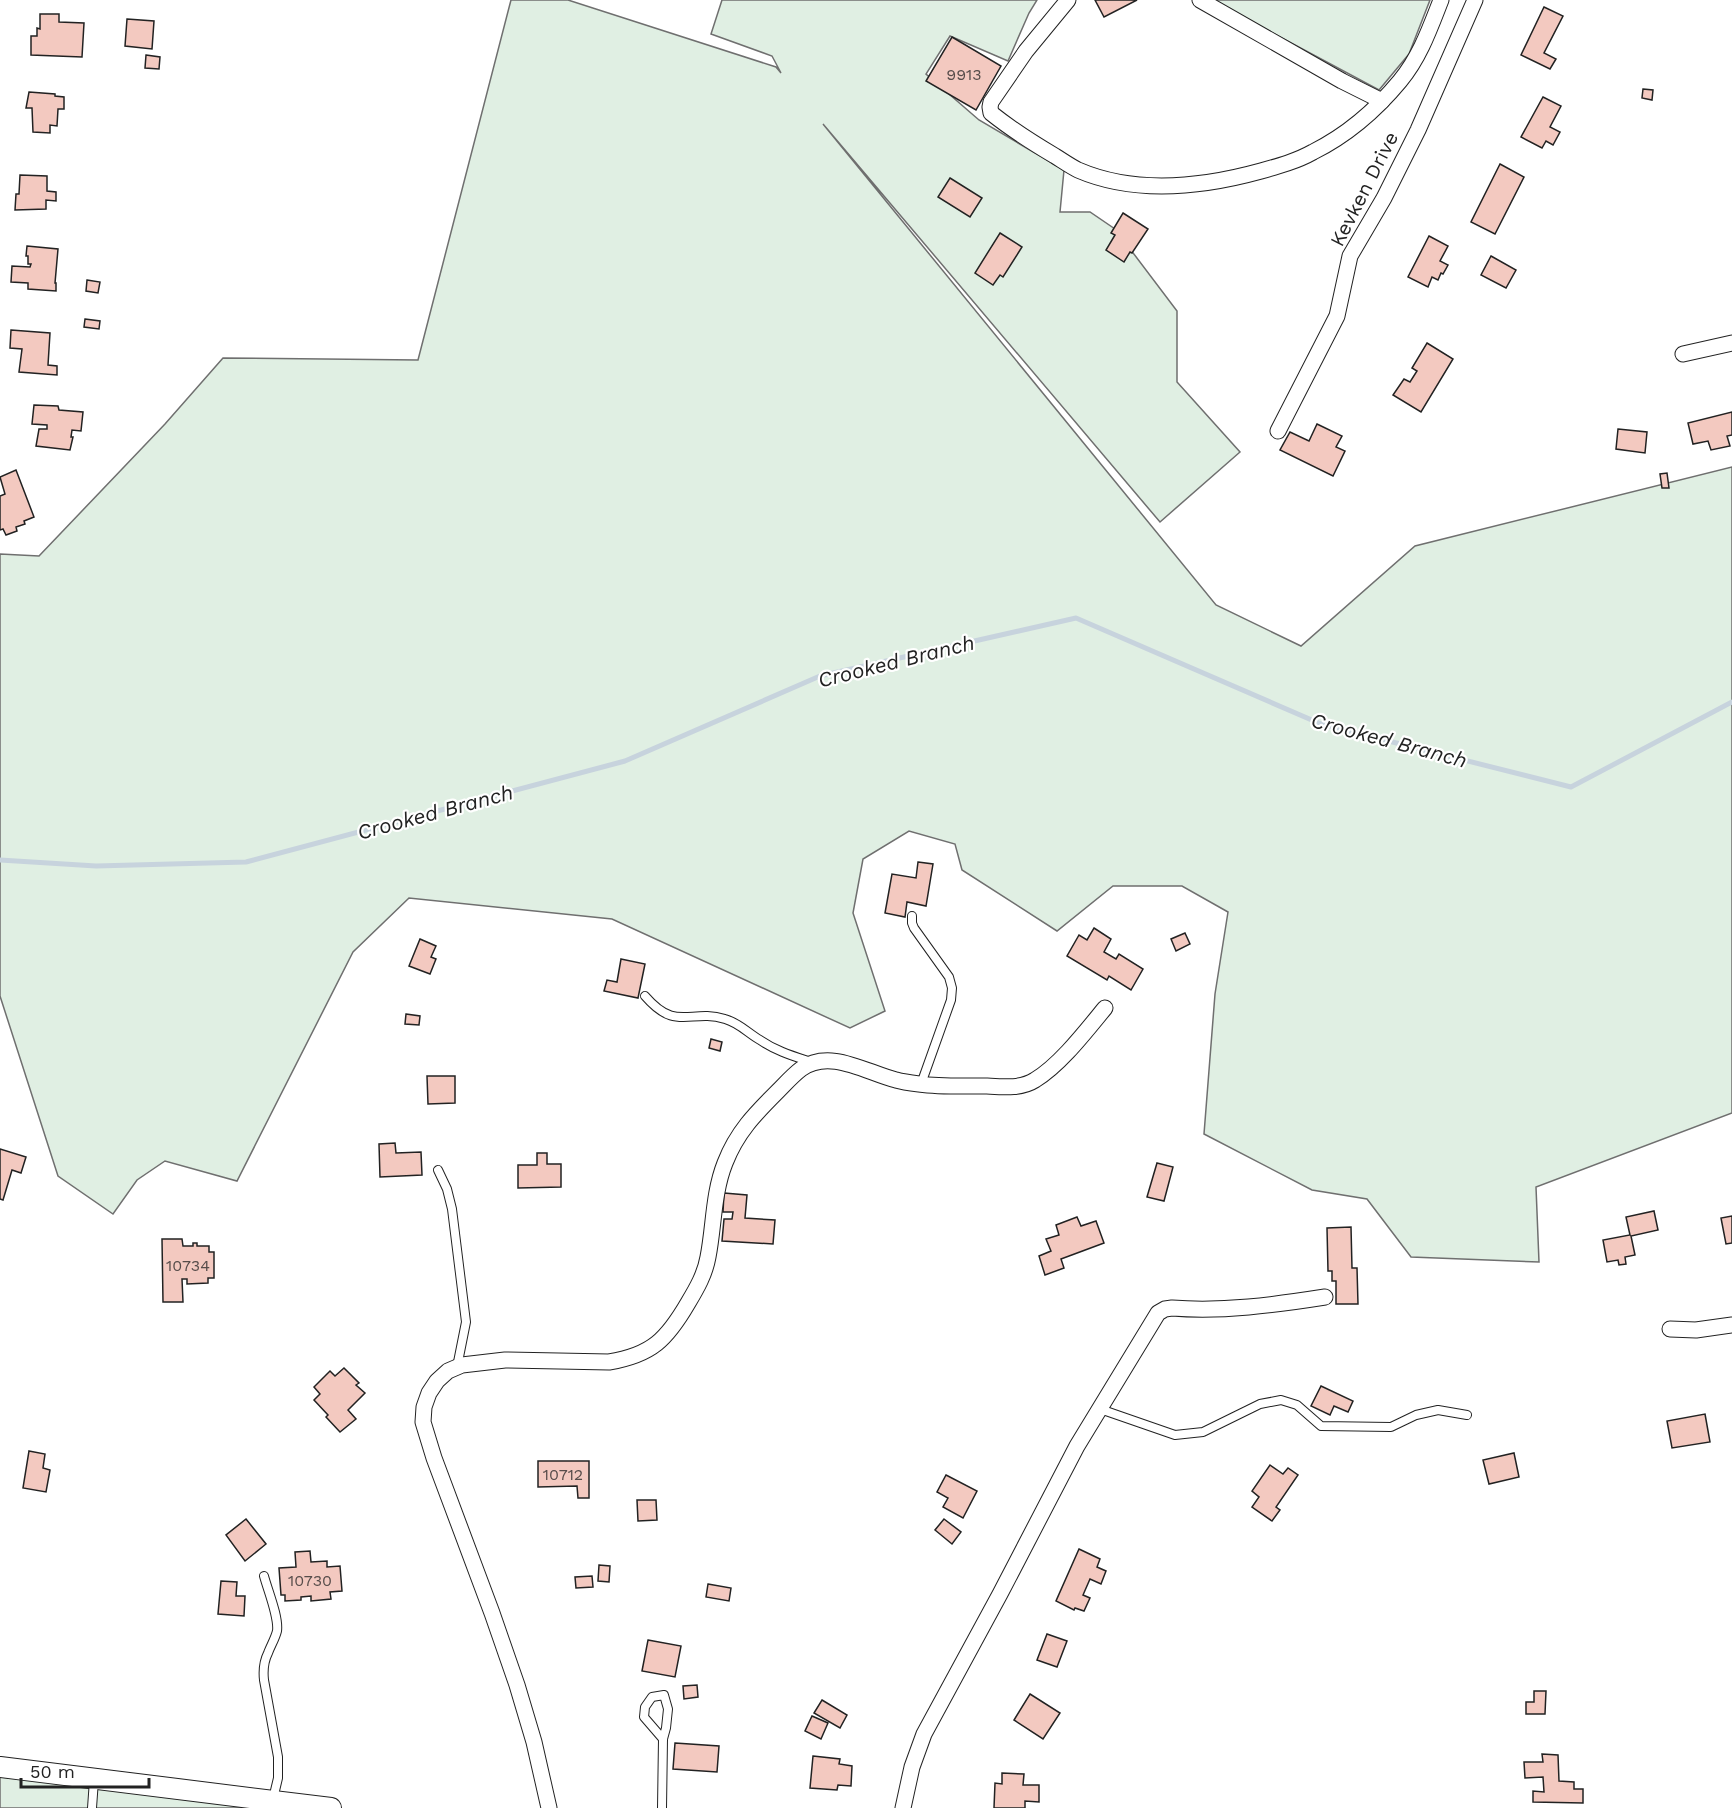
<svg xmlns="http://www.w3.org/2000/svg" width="1732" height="1808" font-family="'Work Sans',sans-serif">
<rect width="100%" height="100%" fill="#fff"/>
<!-- green -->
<g fill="#e0efe3" stroke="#6f6f6f" stroke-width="1.5">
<path d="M511,0H568L776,67L781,73L772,56L711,34L722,0H1037L1029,13L1008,61L950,36L926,74L979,120L1064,170L1060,212H1090L1115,229L1177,311V382L1240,452L1160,522L823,124L1216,605L1301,646L1415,546L1732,467V1113L1536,1187L1539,1262L1411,1257L1367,1199L1312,1190L1204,1134L1215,994L1228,912L1182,886H1113L1057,931L962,870L955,844L909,831L863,859L853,913L885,1011L850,1028L612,919L409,898L353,952L237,1181L165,1161L137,1180L113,1214L58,1176L0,996V554L39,556L165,424L223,358L418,360Z"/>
<path d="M1211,0H1430L1409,54L1379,90Z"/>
<path d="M0,1773L278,1808H0Z"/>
</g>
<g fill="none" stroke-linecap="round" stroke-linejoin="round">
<!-- stream -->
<path stroke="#c7d3dd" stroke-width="5" d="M0,860L96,866L246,862L625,761L820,676L1076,618L1321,724L1571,787L1732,702"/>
</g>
<!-- building -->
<g fill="#f3c9c0" stroke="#222" stroke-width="1.5">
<path d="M1095,0H1137L1104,17Z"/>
<path d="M1544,7L1563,16L1544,53L1556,59L1550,69L1521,55Z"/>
<path d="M40,14H59V22L84,23L82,57L31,55V36H37V28L40,29Z"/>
<path d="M127,19L154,21L152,49L125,46Z"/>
<path d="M952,37L1001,66L976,110L926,81Z"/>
<path d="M146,55L160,57L159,69L145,68Z"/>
<path d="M1643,89L1653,90L1652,100L1642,98Z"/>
<path d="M29,92L55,94V96L64,97V109H58L57,126L50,125V133L33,132L32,108H26Z"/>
<path d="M1543,97L1561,106L1550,127L1560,132L1553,145L1546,141L1542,148L1521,137Z"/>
<path d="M1500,164L1524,177L1495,234L1471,222Z"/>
<path d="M20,175L47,176V191L56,192V201L46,200V209L15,210L16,194H19Z"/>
<path d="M950,178L982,198L970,217L938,197Z"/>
<path d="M1123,213L1148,229L1132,253L1130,252L1124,262L1106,250L1115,235L1111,233Z"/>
<path d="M1000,233L1022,247L1003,277L1000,275L993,285L975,273Z"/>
<path d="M1429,236L1448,246L1440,261L1448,265L1443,274L1441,273L1438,280L1432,277L1428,287L1408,277Z"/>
<path d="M27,246L58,249L55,283H56V291L28,289V283L11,282L12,266L30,267L31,264H28V256H26Z"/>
<path d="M1491,256L1516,270L1506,288L1481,275Z"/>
<path d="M87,280L100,282L98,293L86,291Z"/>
<path d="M85,319L100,321L99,329L84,327Z"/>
<path d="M11,330L50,333L48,365L57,366V375L19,372L22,349L10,348Z"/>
<path d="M1427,343L1453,359L1421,412L1393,395L1404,379L1410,382L1417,371L1412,368Z"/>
<path d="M34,405L58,406L59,410L83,412L81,431L72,430L71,437H73L70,450L36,446L39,429H47V425L32,424Z"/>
<path d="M1732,412V435L1727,436L1730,446L1711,450L1708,441L1693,444L1688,423Z"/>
<path d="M1317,424L1342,436L1336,447L1345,451L1333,476L1280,450L1290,432L1309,441Z"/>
<path d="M1618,429L1647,432L1645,453L1616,449Z"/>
<path d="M16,470L34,517L24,521L25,524L16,527L17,531L6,535L3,529L0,530V496L5,494L0,477Z"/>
<path d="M1667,473L1669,488H1662L1660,474Z"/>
<path d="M918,862L933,864L926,906L907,902L905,917L885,913L892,874L916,878Z"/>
<path d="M1094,928L1111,939L1104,952L1116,959L1119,954L1143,969L1131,990L1109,976L1107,980L1067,956L1079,935L1087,940Z"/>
<path d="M1185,933L1190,944L1176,951L1171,939Z"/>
<path d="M420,939L436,946L431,957L436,959L430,974L409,966Z"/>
<path d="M621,959L645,964L638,998L604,991L607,980L617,982Z"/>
<path d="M406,1014L420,1016L419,1025L405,1024Z"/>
<path d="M711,1039L722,1042L720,1051L709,1048Z"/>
<path d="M427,1076H455V1103L428,1104Z"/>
<path d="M395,1143L396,1153L421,1152L422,1175L380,1177L379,1144Z"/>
<path d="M0,1149L26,1157L21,1173L12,1170L3,1200L0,1199Z"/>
<path d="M537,1153H547V1164H561V1187L518,1188V1165H537Z"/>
<path d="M1157,1163L1173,1167L1164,1201L1147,1197Z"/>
<path d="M724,1193L747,1195L745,1218L775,1220L773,1244L722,1241L724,1219H732L733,1212H723Z"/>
<path d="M1654,1211L1658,1230L1631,1236L1635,1255L1625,1257L1626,1264L1619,1265L1618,1260L1607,1262L1603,1240L1630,1235L1626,1217Z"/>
<path d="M1732,1216V1243L1726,1244L1721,1218Z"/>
<path d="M1077,1217L1081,1226L1096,1221L1104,1243L1061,1259L1064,1268L1045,1275L1039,1256L1051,1251L1046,1239L1059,1235L1056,1225Z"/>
<path d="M1351,1227L1352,1268H1357L1358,1304H1336V1281H1332V1271H1328L1327,1228Z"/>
<path d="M162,1239H182L183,1246H193V1243H197V1246H209V1252H214V1278H208V1283L187,1284V1279H182L183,1302H163Z"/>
<path d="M344,1368L359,1383L356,1385L365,1393L348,1410L356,1419L340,1432L326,1417L328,1415L314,1400L320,1394L314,1387L330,1371L335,1376Z"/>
<path d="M1321,1386L1353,1401L1348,1412L1334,1406L1330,1415L1311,1406Z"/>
<path d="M1705,1414L1710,1442L1672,1448L1667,1421Z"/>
<path d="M29,1451L45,1454L43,1468L50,1470L46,1492L23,1488Z"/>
<path d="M1514,1453L1519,1477L1489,1484L1483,1460Z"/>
<path d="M538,1461H589V1498H578L577,1486L538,1487Z"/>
<path d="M1270,1465L1283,1474L1288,1468L1298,1475L1276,1507L1280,1510L1272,1521L1252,1507L1259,1497L1252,1491Z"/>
<path d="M946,1475L977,1491L963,1518L943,1507L948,1498L937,1492Z"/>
<path d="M637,1500H656L657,1520L638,1521Z"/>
<path d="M246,1519L266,1544L245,1561L226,1535Z"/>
<path d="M944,1519L961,1532L952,1544L935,1530Z"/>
<path d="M1079,1549L1100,1559L1097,1567L1106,1571L1101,1584L1090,1579L1083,1595L1090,1598L1084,1611L1075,1608L1074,1610L1056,1601Z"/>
<path d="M310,1551L311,1562L327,1561V1567L340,1566L342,1591L330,1592L331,1599L311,1601V1596L301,1597V1600L285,1601V1595H281L279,1568L296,1567L295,1552Z"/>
<path d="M599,1565L610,1566L609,1582L598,1581Z"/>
<path d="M592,1576L593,1587L576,1588L575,1577Z"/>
<path d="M221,1581L237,1582L236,1596H245L244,1616L218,1614Z"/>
<path d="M708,1584L731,1588L729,1601L706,1597Z"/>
<path d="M1047,1634L1067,1641L1057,1667L1037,1660Z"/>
<path d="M648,1640L681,1646L675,1677L642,1671Z"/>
<path d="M697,1685L698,1697L684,1699L683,1686Z"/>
<path d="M1534,1691H1546L1545,1714H1526V1702H1534Z"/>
<path d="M1030,1694L1060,1713L1043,1739L1014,1720Z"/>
<path d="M822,1700L847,1715L840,1728L814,1713Z"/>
<path d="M812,1716L828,1723L821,1739L805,1731Z"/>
<path d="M675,1743L719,1746L717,1772L673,1769Z"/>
<path d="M1542,1754L1558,1755L1559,1781L1574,1782V1789H1583V1803L1533,1802V1791L1544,1792L1543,1777L1525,1778L1524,1762H1543Z"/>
<path d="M813,1756L840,1759L839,1764L852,1766L851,1786L838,1785L837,1790L810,1788Z"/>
<path d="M1002,1773L1024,1774L1023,1785H1039V1802L1025,1801V1808H994L995,1783L1002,1784Z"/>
</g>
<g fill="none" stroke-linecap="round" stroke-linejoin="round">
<!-- service casing -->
<g stroke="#222" stroke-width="10">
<g id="service">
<path d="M912,916V923L914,928L949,977L952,988L951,1000L921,1084"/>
<path d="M645,996C677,1033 690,1008 725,1019C739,1023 748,1033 760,1040C776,1051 793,1056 811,1062"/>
<path d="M438,1170L447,1189L452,1209L466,1322L457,1367"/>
<path d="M1100,1409L1175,1435L1203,1432L1260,1404L1281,1400L1297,1405L1321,1426L1391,1427L1416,1415L1438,1410L1467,1415"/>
<path d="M264,1576C268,1591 279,1617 277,1631C275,1639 271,1645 268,1653C264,1661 263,1671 264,1680L278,1757V1778L273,1799"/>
<path d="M92,1808L94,1780"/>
<path d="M662,1808L663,1739L666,1728L668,1709L664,1695L652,1697L645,1707L644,1717L663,1739"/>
</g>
</g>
<!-- minor casing -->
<g stroke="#222" stroke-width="17">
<g id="minor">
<path d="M1068,0L1026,51L991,102L990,107L991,113C1011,129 1033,143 1055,156C1063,161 1070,166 1078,170C1136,195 1203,187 1261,171C1279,166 1297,161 1313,152C1347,135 1376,110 1400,81C1420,57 1430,28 1441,0"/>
<path d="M1200,0L1342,81L1382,101"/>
<path d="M1683,354L1732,343"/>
<path d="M1278,431L1337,316L1350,256L1384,198L1418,130L1475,0"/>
<path d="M1670,1329L1696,1330L1732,1325"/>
<path d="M549,1808L534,1742L517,1685L492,1613L434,1458L423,1422L424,1407L429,1393L437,1381L448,1371L462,1365L505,1360L609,1362C652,1355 667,1339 688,1303C697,1288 705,1274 708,1257C714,1227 713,1193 725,1163C737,1132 755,1114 778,1091C785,1084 793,1075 801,1069C830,1048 867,1073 896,1080C903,1082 911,1083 919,1084C941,1087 964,1086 987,1086C1003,1087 1021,1089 1035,1080C1060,1065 1086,1031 1105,1008"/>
<path d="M903,1808L912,1767L924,1734L1000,1594L1077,1446L1158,1313L1165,1309L1172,1308C1223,1312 1274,1305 1325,1297"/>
</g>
</g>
<!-- tertiary casing -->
<g stroke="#222" stroke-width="22">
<path id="tertiary" d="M0,1767L331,1808"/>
</g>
<!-- service -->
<use href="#service" stroke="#fff" stroke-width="8"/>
<!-- minor -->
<use href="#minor" stroke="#fff" stroke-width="15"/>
<!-- tertiary -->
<use href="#tertiary" stroke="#fff" stroke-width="20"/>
</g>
<g text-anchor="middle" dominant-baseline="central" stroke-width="4.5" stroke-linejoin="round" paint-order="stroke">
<!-- number labels -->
<g font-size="16" fill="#564c4a">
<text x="964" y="74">9913</text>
<text x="188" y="1265">10734</text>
<text x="563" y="1474">10712</text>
<text x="310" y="1580">10730</text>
</g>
<!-- street labels -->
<g font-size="20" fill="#222" stroke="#fff">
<text transform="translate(1364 189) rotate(-63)">Kevken Drive</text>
</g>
<!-- water labels -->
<g font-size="21" font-style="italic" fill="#222" stroke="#fff">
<text transform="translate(896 661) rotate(-14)">Crooked Branch</text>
<text transform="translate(1389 740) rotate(15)">Crooked Branch</text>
<text transform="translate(435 812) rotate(-15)">Crooked Branch</text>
</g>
</g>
<!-- scale -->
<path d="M21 1778v9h128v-9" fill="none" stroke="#222222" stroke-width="3"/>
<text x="30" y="1778" font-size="18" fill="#222222" stroke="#ffffff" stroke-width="4.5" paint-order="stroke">50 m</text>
</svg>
